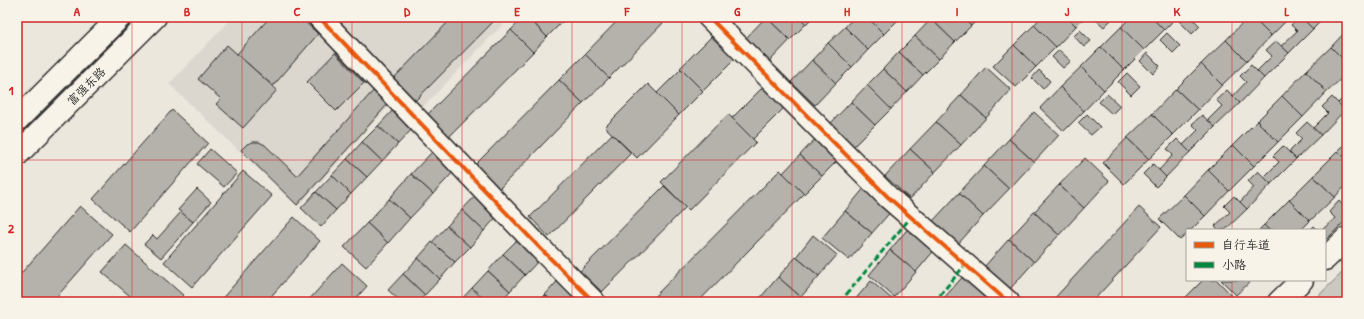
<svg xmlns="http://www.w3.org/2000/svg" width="1364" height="319" font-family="'Patrick Hand','LXGW WenKai TC',sans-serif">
<rect width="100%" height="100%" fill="#ebe7dd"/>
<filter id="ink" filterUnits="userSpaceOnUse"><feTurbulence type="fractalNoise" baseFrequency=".025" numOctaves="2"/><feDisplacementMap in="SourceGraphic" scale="8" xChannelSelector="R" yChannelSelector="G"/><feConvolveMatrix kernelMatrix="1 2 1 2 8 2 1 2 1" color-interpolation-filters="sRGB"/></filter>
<g filter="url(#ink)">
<!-- built -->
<g fill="#dbd7ce">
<path d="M233,17H301L391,104L298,207L169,84Z"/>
<path d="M328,17H510L419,111Z"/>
</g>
<!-- green -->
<path fill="#cbc8bf" stroke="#7b7a75" d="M1347,268V302H1312Z"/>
<!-- building -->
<g fill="#b5b2ab" stroke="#2b2b2b">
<path d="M17,17H21L20,19L22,20L17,27Z"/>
<path d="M270,17H300L318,34L273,86L237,54Z"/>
<path d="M453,17H488L493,22L414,102L392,80Z"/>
<path d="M524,17H528L547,37L533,52L511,30Z"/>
<path d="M528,17H565L566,18L547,37Z"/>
<path d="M621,17H669L609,78L585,54Z"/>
<path d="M766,17L790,40L769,62L745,39Z"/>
<path d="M766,17H799L806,24L790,40Z"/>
<path d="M799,17H813L806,24Z"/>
<path d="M854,17H867L884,34L868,50L845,27Z"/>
<path d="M867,17H901L884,34Z"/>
<path d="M933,17H962L971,26L955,42L931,19Z"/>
<path d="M962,17H980L971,26Z"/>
<path d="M1041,17H1067L1076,26L1056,47L1034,25Z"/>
<path d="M1067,17H1085L1076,26Z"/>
<path d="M1093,17H1108L1111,20L1104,27Z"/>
<path d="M1131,17H1151L1164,30L1144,50L1121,27Z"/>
<path d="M1151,17H1177L1164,30Z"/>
<path d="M1183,17H1191L1200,26L1192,34L1179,21Z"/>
<path d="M1248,17H1252L1271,36L1247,61L1226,40Z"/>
<path d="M1252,17H1290L1271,36Z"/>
<path d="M1299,17H1301L1313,29L1289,53L1281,46L1297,31L1291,25Z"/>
<path d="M1311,17H1325L1313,29L1306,22Z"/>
<path d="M931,19L955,42L939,59L915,36Z"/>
<path d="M1034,25L1056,47L1036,67L1014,45Z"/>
<path d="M845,27L868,50L852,67L828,43Z"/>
<path d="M1121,27L1144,50L1124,70L1101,47Z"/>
<path d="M511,30L533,52L447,139L425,117Z"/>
<path d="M1080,30L1091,41L1084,47L1074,36Z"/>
<path d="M1347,30V63L1331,47Z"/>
<path d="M1167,33L1180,46L1173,53L1160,40Z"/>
<path d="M713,35L736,58L703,91L680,68Z"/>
<path d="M915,36L939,59L923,75L899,52Z"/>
<path d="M1226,40L1247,61L1222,85L1201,64Z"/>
<path d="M1276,41L1289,53L1264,78L1257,71L1272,56L1266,50Z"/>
<path d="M828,43L852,67L836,83L812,60Z"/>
<path d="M227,45L277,90L243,128L216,104L221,99L198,79Z"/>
<path d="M1014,45L1036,67L1016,87L993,66Z"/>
<path d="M1101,47L1124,70L1104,90L1081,67Z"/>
<path d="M1331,47L1347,63V73L1327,92L1306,71Z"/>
<path d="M1059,50L1071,61L1063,68L1052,57Z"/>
<path d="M899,52L923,75L907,92L883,69Z"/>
<path d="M335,53L364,83L336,111L307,82Z"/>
<path d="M1147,53L1160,66L1153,74L1140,61Z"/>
<path d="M585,54L609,78L583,103L559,80Z"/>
<path d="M812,60L836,83L815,105L791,82Z"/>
<path d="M1201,64L1222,85L1198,110L1176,89Z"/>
<path d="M1251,65L1264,78L1240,103L1233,96L1246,82L1240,76Z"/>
<path d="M986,67L1011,90L986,118L961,95Z"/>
<path d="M1081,67L1104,90L1084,111L1060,87Z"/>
<path d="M681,69L703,91L679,115L657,93Z"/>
<path d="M883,69L907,92L891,109L867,85Z"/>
<path d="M1039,70L1050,81L1043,89L1032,78Z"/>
<path d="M1306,71L1327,92L1303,117L1282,96Z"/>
<path d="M1127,73L1140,86L1131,95L1118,82Z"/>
<path d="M559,80L583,103L499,189L475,165Z"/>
<path d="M648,84L679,115L637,158L605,127Z"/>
<path d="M766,84L787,105L753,139L732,118Z"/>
<path d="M867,85L891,109L875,125L851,102Z"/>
<path d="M1060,87L1084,111L1064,131L1040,108Z"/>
<path d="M1176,89L1198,110L1173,135L1152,114Z"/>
<path d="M1227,90L1240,103L1215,127L1208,120L1222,106L1216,100Z"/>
<path d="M373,91L388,104L297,205L241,150L247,144L253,142H259L265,145L297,176Z"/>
<path d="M1107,94L1120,106L1112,114L1099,102Z"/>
<path d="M1347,94V108L1345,110L1338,103Z"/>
<path d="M961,95L986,118L961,145L936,122Z"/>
<path d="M1282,96L1303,117L1278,142L1257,121Z"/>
<path d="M1332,97L1345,110L1321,135L1313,128L1328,113L1322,107Z"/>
<path d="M851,102L875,125L853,147L830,124Z"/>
<path d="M172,110L208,143L130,232L93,199Z"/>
<path d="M393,110L413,128L398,144L378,126Z"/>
<path d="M1034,112L1059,135L1034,162L1009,139Z"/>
<path d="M728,114L756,142L689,210L661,182Z"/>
<path d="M1087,114L1100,127L1091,135L1078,123Z"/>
<path d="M1152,114L1173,135L1149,159L1127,138Z"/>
<path d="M1202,115L1215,127L1190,152L1183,145L1198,130L1192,124Z"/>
<path d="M1257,121L1278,142L1254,166L1233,145Z"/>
<path d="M936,122L961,145L935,172L910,149Z"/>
<path d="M1307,122L1321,135L1296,159L1289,152L1302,139L1296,133Z"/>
<path d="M378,126L398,144L382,161L362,142Z"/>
<path d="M612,134L631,153L549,237L530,217Z"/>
<path d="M817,137L839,159L822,176L800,155Z"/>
<path d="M1127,138L1149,159L1124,184L1103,163Z"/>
<path d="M1009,139L1034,162L1009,189L984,166Z"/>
<path d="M1177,139L1190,152L1166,177L1159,170L1173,155L1167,149Z"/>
<path d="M362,142L382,161L367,177L347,159Z"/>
<path d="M1347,142V160L1338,151Z"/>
<path d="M1233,145L1254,166L1229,191L1208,170Z"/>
<path d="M1283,146L1296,159L1271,184L1264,177L1279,162L1273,156Z"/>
<path d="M210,149L237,173L224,187L197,164Z"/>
<path d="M910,149L935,172L910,199L885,176Z"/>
<path d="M434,150L455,170L433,194L411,174Z"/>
<path d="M1338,151L1347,160V184L1335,197L1313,176Z"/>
<path d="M800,155L822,176L804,194L783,173Z"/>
<path d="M1085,158L1109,181L1084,208L1059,185Z"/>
<path d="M347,159L367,177L351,194L332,175Z"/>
<path d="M1153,164L1166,177L1156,187L1143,174Z"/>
<path d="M984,166L1009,189L983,216L959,193Z"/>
<path d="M780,170L804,194L698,302H649Z"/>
<path d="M1208,170L1229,191L1205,216L1184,195Z"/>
<path d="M243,171L272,196L192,287L164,262Z"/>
<path d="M1258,171L1271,184L1247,209L1240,202L1254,187L1248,181Z"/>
<path d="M411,174L433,194L410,218L389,199Z"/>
<path d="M332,175L351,194L336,210L316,192Z"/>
<path d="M1313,176L1335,197L1310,221L1289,200Z"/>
<path d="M1059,185L1084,208L1059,235L1034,212Z"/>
<path d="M664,186L686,207L602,292L580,271Z"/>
<path d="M866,186L893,209L872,233L845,211Z"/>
<path d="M197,189L211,202L193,222L178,210Z"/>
<path d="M316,192L336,210L321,227L301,208Z"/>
<path d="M959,193L983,216L958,244L933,221Z"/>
<path d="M477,194L499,214L484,231L462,210Z"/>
<path d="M1184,195L1205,216L1191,230H1187V234L1180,240L1159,219Z"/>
<path d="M1234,196L1247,209L1225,230H1219L1215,226L1230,212L1224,206Z"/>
<path d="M389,199L410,218L388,243L367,223Z"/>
<path d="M1289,200L1310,221L1301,230H1269L1264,225Z"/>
<path d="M1339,201L1347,210V219L1327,239L1325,237V230H1322L1335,218L1329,212Z"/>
<path d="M80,206L112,234L52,302H17V278Z"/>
<path d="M1139,207L1161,227L1092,302H1051Z"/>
<path d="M462,210L484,231L470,247L447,226Z"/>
<path d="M845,211L872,233L849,260L822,238Z"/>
<path d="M181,212L193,222L161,258L144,244L153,235L157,239Z"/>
<path d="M1034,212L1059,235L1034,262L1009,239Z"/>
<path d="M294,217L320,241L266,302H219Z"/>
<path d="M367,223L388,243L366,267L344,247Z"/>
<path d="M911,225L937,247L916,272L890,250Z"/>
<path d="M1264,225L1269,230H1259Z"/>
<path d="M447,226L470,247L455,262L432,242Z"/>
<path d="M1314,226L1318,230H1310Z"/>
<path d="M813,235L837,255L819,276L796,257Z"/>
<path d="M519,238L541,258L525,275L503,254Z"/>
<path d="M1009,239L1034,262L1009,290L984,267Z"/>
<path d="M432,242L455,262L440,279L418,258Z"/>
<path d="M126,245L184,296L179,302H137L102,272Z"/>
<path d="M890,250L916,272L894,297L869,275Z"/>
<path d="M503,254L525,275L510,291L488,271Z"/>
<path d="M796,257L819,276L801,297L778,277Z"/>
<path d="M418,258L440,279L425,295L403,274Z"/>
<path d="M342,263L367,286L353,302H307Z"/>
<path d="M488,271L510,291L500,302H487L472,288Z"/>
<path d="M966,273L991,295L985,302H949L944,298Z"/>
<path d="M403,274L425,295L418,302H401L388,290Z"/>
<path d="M561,277L582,297L577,302H553L545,295Z"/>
<path d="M778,277L801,297L797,302H764L760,298Z"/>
<path d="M1203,280H1217L1234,298L1230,302H1189L1185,298Z"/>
<path d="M1221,280H1252L1236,295Z"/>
<path d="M871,281L893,300L892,302H853Z"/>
<path d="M472,288L487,302H459Z"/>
<path d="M545,295L553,302H538Z"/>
<path d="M1185,298L1189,302H1181Z"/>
</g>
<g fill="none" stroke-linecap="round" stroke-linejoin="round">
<!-- street casing -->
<g stroke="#2b2b2b" stroke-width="25">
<g id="street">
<path d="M319,17L540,248L594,302"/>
<path d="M709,17L888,197L1008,302"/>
<path d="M1325,259L1347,238"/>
<path d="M1279,302L1302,280"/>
</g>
</g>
<!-- secondary casing -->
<g stroke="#2b2b2b" stroke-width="25">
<g id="secondary">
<path d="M17,120L120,17"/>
<path d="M17,155L155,17"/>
</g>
</g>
<!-- street -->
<use href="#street" stroke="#f7f3e8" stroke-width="22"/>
<!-- secondary -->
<use href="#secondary" stroke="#f7f3e8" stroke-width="22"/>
<!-- quiet -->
<g stroke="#00873e" stroke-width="3" stroke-dasharray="6 3" stroke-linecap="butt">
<path d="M840,302L911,217"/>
<path d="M934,302L965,265"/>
</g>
<!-- cycleway casing -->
<g stroke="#f7f3e8" stroke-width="6">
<g id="cycleway">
<path d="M319,17L540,248L594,302"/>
<path d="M709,17L888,197L1008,302"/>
</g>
</g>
<!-- cycleway -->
<use href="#cycleway" stroke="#e8590c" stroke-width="4"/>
</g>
</g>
<!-- grid -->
<path fill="none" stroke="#d62828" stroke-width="1" stroke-opacity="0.55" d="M132,17V302M242,17V302M352,17V302M462,17V302M572,17V302M682,17V302M792,17V302M902,17V302M1012,17V302M1122,17V302M1232,17V230M17,160H1347M1232,280V302"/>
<g text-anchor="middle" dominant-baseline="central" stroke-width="3.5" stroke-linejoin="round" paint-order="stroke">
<!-- street labels -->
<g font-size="12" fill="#2b2b2b" stroke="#f7f3e8">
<text transform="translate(86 86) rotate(-45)">富强东路</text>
</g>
</g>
<!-- margin -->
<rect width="1364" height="319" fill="none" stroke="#f7f3e8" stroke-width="44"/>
<!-- legend -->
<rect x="1186" y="229" width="140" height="52" fill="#f7f3e8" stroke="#a5a39c"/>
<rect x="1194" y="242" width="20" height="6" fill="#e8590c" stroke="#a5a39c"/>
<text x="1222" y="249" font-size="12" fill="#2b2b2b">自行车道</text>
<rect x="1194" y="262" width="20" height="6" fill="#00873e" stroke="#a5a39c"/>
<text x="1222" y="269" font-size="12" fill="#2b2b2b">小路</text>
<rect x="22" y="22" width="1320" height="275" fill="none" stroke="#d62828" stroke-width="1.5"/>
<g font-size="13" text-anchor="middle" font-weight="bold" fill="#d62828">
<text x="77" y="16">A</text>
<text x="187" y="16">B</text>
<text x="297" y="16">C</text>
<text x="407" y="16">D</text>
<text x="517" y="16">E</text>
<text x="627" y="16">F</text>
<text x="737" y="16">G</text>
<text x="847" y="16">H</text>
<text x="957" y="16">I</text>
<text x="1067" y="16">J</text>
<text x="1177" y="16">K</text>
<text x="1287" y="16">L</text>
<text x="11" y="95">1</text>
<text x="11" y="233">2</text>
</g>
</svg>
